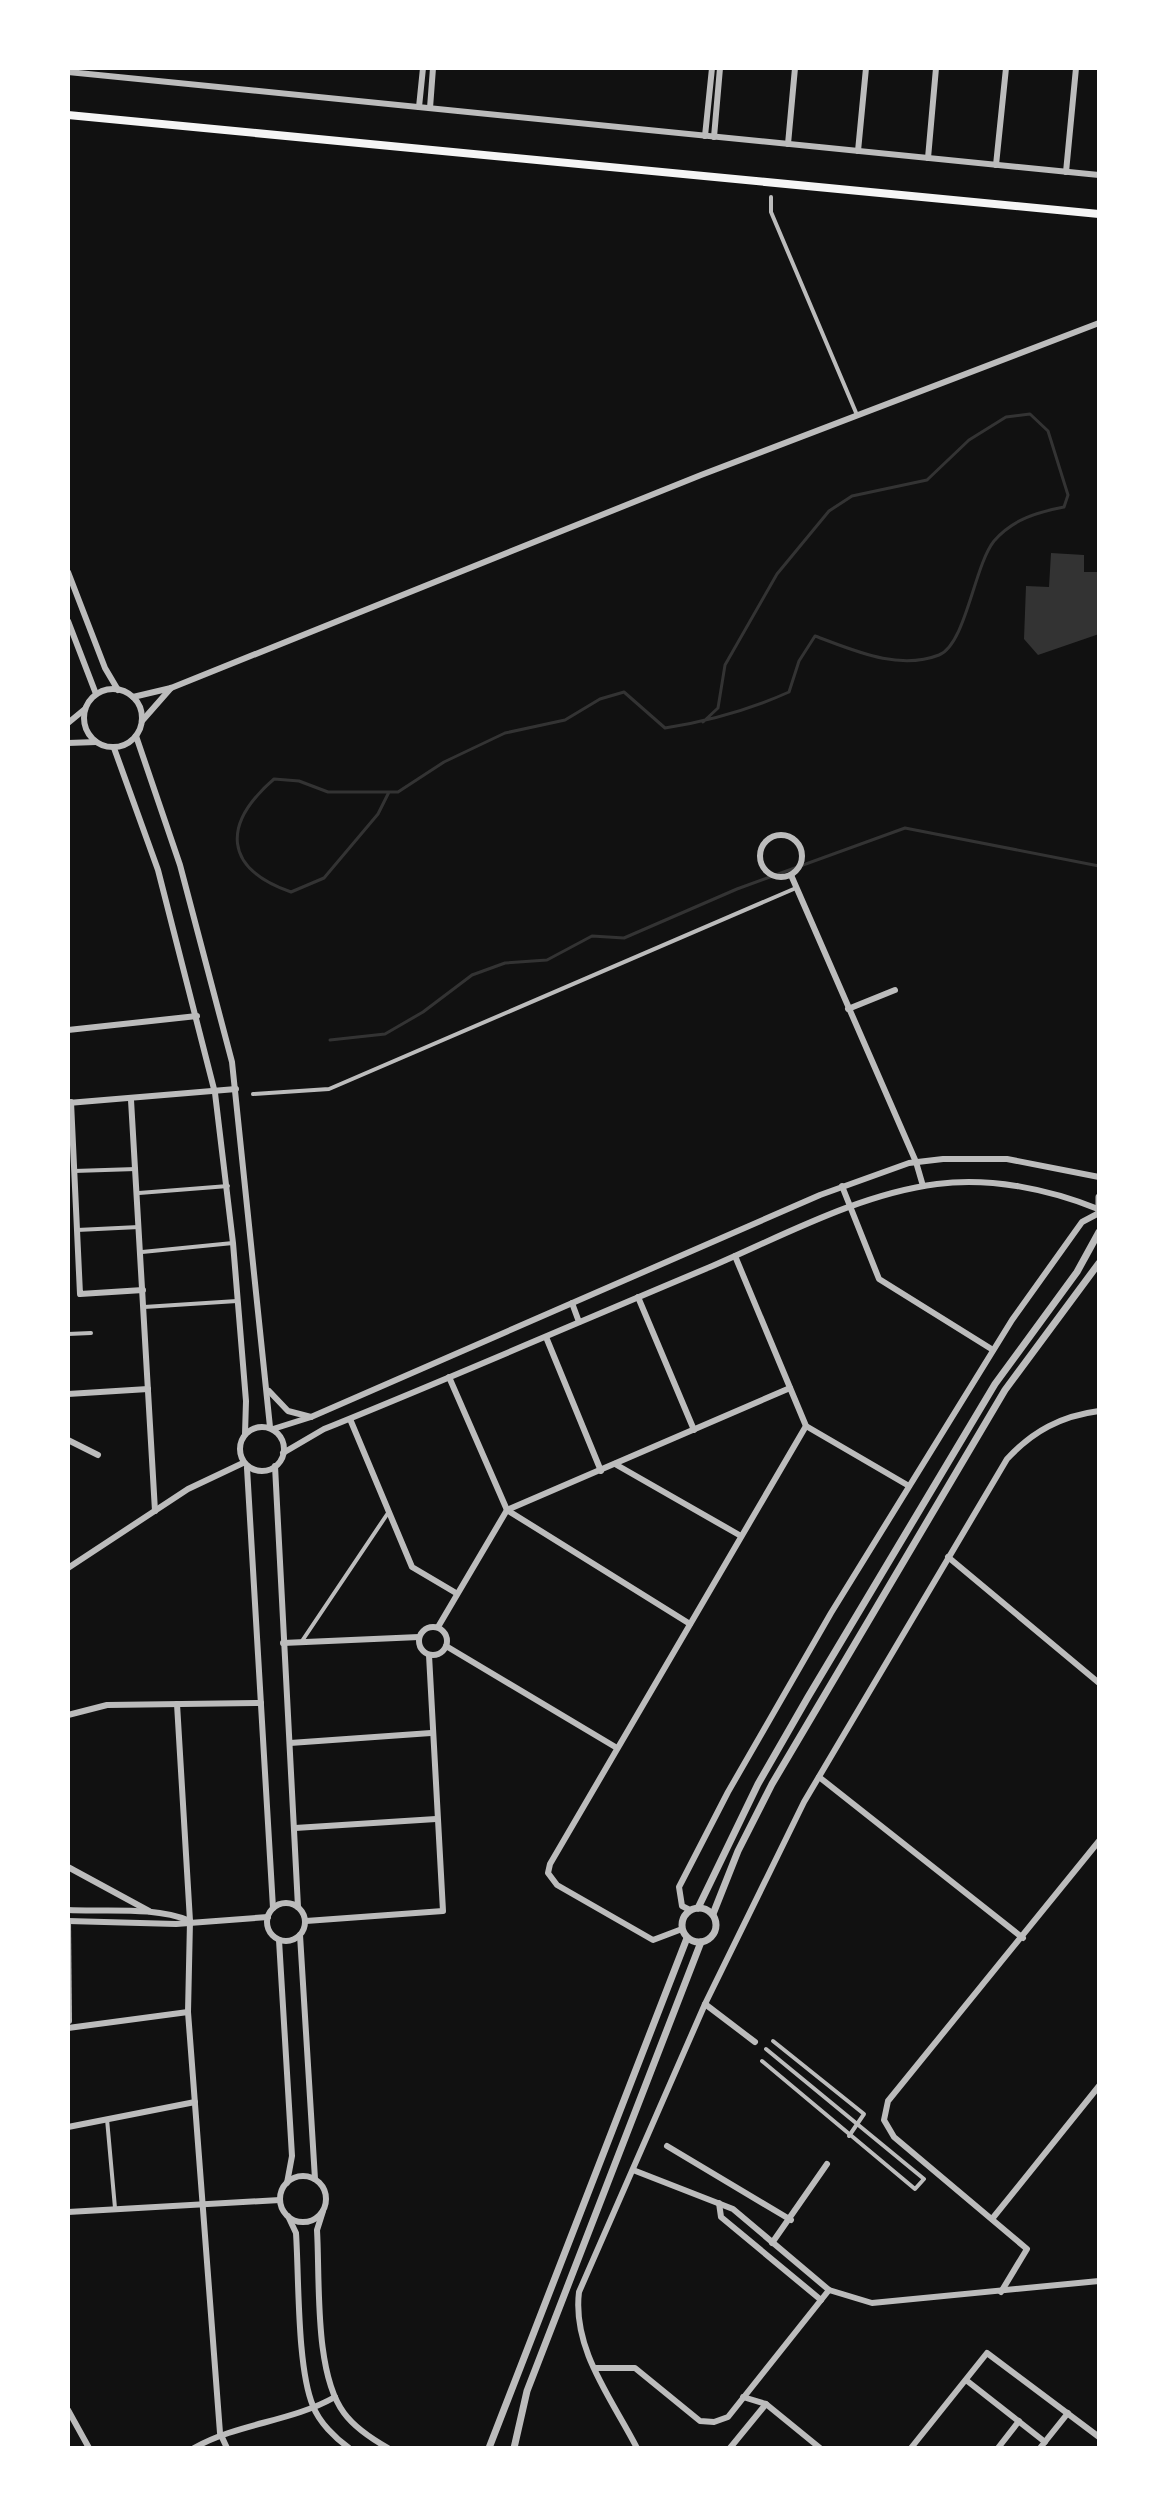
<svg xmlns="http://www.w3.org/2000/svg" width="1167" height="2516" font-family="'PT Sans Narrow',sans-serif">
<rect width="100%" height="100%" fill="#111"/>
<!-- water -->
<path fill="#333" d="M1051,553L1084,555V572H1099V634L1038,655L1024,639L1026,586L1049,587Z"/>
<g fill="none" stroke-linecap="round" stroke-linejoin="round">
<!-- stream -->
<g stroke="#333" stroke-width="3">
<path d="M389,792H328L299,781L274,779C222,824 223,868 291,892L324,878L378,814L389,792H398L444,762L505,733L565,720L600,699L624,692L665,728C709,721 749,710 789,692L799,661L815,636C853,650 898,671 939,655C966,644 974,566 994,541C1013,519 1038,512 1064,507L1068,495L1048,431L1030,414L1006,417L969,440L927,480L852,496L829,511L777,574L725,665L718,708L703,722"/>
<path d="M330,1040L385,1034L423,1012L472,975L505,963L547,960L592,936L624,938L737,889L905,828L1099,866"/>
</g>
<!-- pedestrian -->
<g stroke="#bcbcbc" stroke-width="4">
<path d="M771,197V212L857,415"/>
<path d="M253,1094L329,1089L796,888"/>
<path d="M74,1171L136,1169"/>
<path d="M139,1193L228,1186"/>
<path d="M77,1230L139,1227"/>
<path d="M142,1252L233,1243"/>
<path d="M144,1307L237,1301"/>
<path d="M68,1334L91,1333"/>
<path d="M302,1641L388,1513"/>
<path d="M773,2041L864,2114L849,2136"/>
<path d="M762,2061L915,2189L924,2179L766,2049"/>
<path d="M107,2119L115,2208"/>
</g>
<!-- minor -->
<g stroke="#bcbcbc" stroke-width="6">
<path d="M68,72L1099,175"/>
<path d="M419,107L423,68"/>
<path d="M430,108L433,68"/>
<path d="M705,136L712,68"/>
<path d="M714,137L720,68"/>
<path d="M788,144L795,68"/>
<path d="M858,151L866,68"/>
<path d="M928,158L936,68"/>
<path d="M996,165L1006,68"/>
<path d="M1066,172L1076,68"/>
<path d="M68,572L105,668L118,690"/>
<path d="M68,621L96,694"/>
<circle cx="113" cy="718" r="29"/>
<path d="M133,697L171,688L701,475L1099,323"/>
<path d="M142,721L171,688"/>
<path d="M68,723L85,709"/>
<path d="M136,736L180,865L232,1062L270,1427"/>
<path d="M68,743L96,742"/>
<path d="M114,748L158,870L215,1093L233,1243L246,1401L245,1434"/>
<circle cx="781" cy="856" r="21"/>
<path d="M791,875L916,1162L923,1186"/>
<path d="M848,1009L895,990"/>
<path d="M68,1030L197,1016"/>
<path d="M131,1100L155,1511"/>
<path d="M71,1102L80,1294L143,1290"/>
<path d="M68,1103L236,1089"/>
<path d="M842,1186L879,1279L993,1350"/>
<path d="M735,1256L806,1426L909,1486"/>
<path d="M638,1297L694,1430"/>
<path d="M572,1303L579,1322"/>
<path d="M546,1337L601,1471"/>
<path d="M449,1377L507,1510L690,1624"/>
<path d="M269,1391L288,1411L311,1417"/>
<path d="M68,1394L148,1389"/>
<path d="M350,1419L412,1567L456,1593"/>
<circle cx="262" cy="1449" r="22"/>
<path d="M273,1429L311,1417L820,1195L909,1163L943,1159H1007L1099,1177"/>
<path d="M68,1440L98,1455"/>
<path d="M283,1453L324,1429C453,1377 581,1321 710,1267C782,1236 859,1194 937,1184C990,1177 1049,1189 1098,1209"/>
<path d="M615,1464L741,1536"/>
<path d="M275,1466L298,1907"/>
<path d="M247,1468L273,1908"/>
<path d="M948,1557L1099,1683"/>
<path d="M68,1568L188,1489L243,1463"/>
<circle cx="433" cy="1641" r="14"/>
<path d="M438,1627L507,1510L790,1388"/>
<path d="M283,1643L419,1637"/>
<path d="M446,1646L617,1748"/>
<path d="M177,1704L190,1921L188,2012L220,2433L227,2448"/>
<path d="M68,1715L107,1705L261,1703"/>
<path d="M290,1743L431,1733"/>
<path d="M819,1777L1023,1938"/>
<path d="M295,1828L436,1819"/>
<path d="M68,1867L149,1911"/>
<circle cx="286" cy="1922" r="19"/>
<path d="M68,1910C107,1912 154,1906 190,1921"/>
<path d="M690,1910L682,1906L679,1887L728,1792L831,1613L1012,1320L1082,1222L1099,1213"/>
<path d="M68,1921L176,1924L268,1917"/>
<path d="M68,1921L69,2021"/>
<path d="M306,1921L443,1911L429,1655"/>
<path d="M682,1929L653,1940L557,1885L548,1873L550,1864L806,1426"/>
<path d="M300,1935L315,2179"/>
<path d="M279,1940L292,2156L287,2183"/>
<path d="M705,2004L755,2042"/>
<path d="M68,2028L188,2012"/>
<path d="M68,2127L195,2102"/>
<path d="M667,2146L791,2220"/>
<path d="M633,2170L733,2209L829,2290L872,2303L1099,2281"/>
<circle cx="303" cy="2199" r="23"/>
<path d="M719,2203L721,2217L821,2300"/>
<path d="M323,2211L317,2230C320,2280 314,2373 344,2413C355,2428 372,2439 388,2448"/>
<path d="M68,2212L280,2200"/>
<path d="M288,2216L296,2233C299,2278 297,2368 313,2406C319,2422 335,2438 349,2448"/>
<path d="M992,2219L1099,2086"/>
<path d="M772,2243L827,2164"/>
<path d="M1001,2292L1027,2249L894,2137L884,2120L888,2101L1099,1841"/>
<path d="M596,2368H635L700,2421L714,2422L728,2417L829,2290"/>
<path d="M966,2380L1045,2442"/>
<path d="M743,2397L766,2404L820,2448"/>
<path d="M68,2410L89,2448"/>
<path d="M194,2448C238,2423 291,2422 335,2397"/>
<path d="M637,2448C612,2399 572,2349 579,2292L705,2004L804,1802L1007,1459C1033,1431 1061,1416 1099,1411"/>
<path d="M730,2448L766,2404"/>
<path d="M911,2448L987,2353L1099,2437"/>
<path d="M998,2448L1019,2421"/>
<path d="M1040,2448L1068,2413"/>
</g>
<!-- tertiary -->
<g stroke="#bcbcbc" stroke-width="7">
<path d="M1099,1197V1214"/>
<circle cx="699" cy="1925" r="17"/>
<path d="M698,1908L758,1784L808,1697L995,1384L1077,1272L1099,1232"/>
<path d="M713,1914L738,1851L772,1784L1005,1390L1099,1263"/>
<path d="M489,2448L687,1938"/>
<path d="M514,2448L527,2391L701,1942"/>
</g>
<!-- secondary -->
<path stroke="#f5f5f5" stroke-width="8" d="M68,115L1099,214"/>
</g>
<!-- border -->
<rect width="1167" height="2516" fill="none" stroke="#ffffff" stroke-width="140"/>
</svg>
